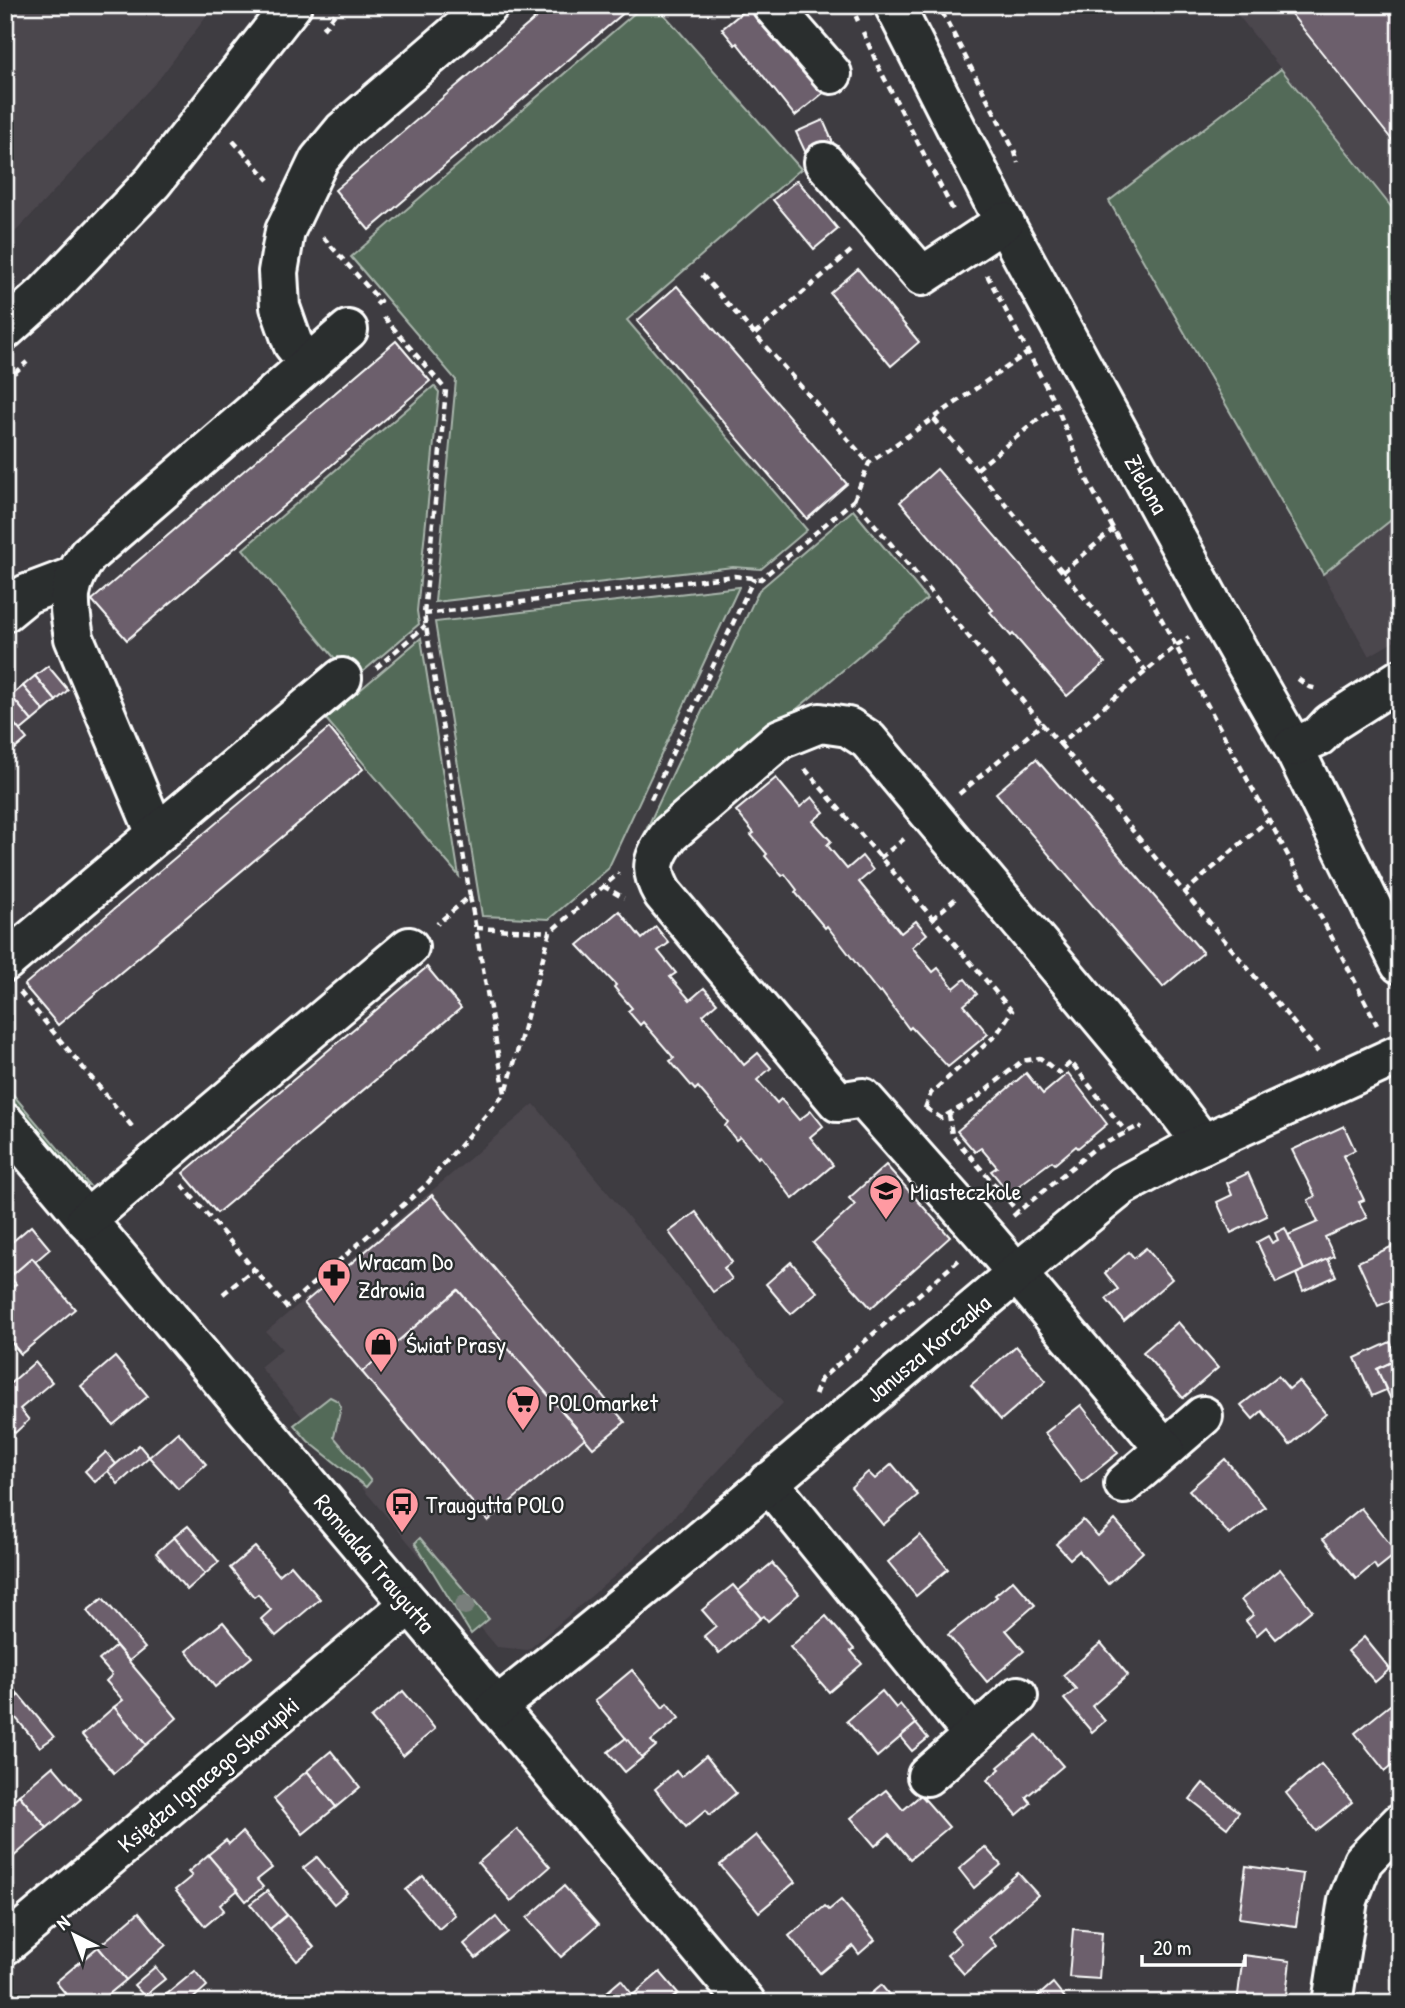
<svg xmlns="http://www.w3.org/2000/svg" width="1405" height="2008" font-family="'Patrick Hand',sans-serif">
<rect width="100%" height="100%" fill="#3e3c41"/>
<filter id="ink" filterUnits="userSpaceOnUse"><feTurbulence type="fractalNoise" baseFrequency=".0143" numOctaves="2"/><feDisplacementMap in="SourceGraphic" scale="14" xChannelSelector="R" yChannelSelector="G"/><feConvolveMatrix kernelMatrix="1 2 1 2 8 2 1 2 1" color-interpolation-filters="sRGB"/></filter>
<g filter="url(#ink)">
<!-- built -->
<g fill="#4c464e">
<path d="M5,5H215L159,79L5,243Z"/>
<path d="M1230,5H1400V218L1281,69Z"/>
<path d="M1400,513V638L1369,656L1323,574Z"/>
<path d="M534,1104L783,1403L631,1562L528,1650L497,1647L260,1367L282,1349L266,1332Z"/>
</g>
<!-- green -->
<g fill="#536b58" stroke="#a9b5ac" stroke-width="2">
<path d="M644,5H656L801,169L627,320L807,530L761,569L733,567L435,602L456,380L351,257Z"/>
<path d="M1281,69L1400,218V513L1323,574L1109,201Z"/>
<path d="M434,386L439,392L417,611L419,624L353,680L243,549Z"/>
<path d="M853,510L927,599L641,841L759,590Z"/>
<path d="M739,587L608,869L549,919L482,916L435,622Z"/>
<path d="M421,638L459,876L326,719Z"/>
<path d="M5,1085L89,1185L79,1182L69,1175L5,1100Z"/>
<path d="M330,1397L338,1401L341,1407L334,1437L371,1481L366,1487L308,1441L294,1425Z"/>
<path d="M420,1538L489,1619L471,1634L415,1543Z"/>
</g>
<!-- building -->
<g fill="#6c5f6c" stroke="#fff" stroke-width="2">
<path d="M551,5H633L369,230L335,190Z"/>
<path d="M1284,5H1400V150Z"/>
<path d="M750,6L823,93L795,116L737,43L735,45L722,29Z"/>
<path d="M823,120L834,145L808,158L796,132Z"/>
<path d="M797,180L838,229L814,249L773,200Z"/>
<path d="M858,269L919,342L891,366L830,293Z"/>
<path d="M677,286L847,484L807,519L637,321Z"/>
<path d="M396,341L430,381L127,640L92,600Z"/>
<path d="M937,469L1105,663L1067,696L1013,634L1011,636L990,612L993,610L900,502Z"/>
<path d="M48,666L68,690L56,701L35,676Z"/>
<path d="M35,676L56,701L44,711L23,686Z"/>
<path d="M23,686L44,711L32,721L11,696Z"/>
<path d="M11,696L32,721L20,731L5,713V701Z"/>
<path d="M6,714L27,739L15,749L5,738Z"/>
<path d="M329,728L363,769L58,1025L24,985Z"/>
<path d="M5,738L15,749L5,757Z"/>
<path d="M1036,759L1203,953L1163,987L996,793Z"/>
<path d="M776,778L800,807L812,797L824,812L813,821L831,841L827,845L847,869L862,856L873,870L859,882L901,933L916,921L927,934L912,947L933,972L938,968L954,988L965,979L977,994L964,1005L988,1034L948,1067L911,1027L909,1029L881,991L879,993L827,926L825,928L795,892L797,890L785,874L782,876L765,856L767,854L751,835L754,833L736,811Z"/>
<path d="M619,911L642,939L656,927L669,943L658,951L676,973L670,977L690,1000L704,988L717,1003L703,1015L744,1065L758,1053L771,1068L757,1080L777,1103L781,1099L799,1120L811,1111L823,1126L810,1137L833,1165L793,1199L760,1156L758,1158L740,1137L736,1140L725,1126L728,1122L698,1087L695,1090L670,1061L674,1058L643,1022L640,1025L628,1011L632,1008L614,987L616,985L578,945Z"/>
<path d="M427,967L461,1008L217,1213L183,1173Z"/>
<path d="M1026,1073L1043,1094L1068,1073L1107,1124L1078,1148L1076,1146L1055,1164L1052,1161L1009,1193L991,1171L997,1167L981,1148L975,1152L957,1131Z"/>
<path d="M1344,1126L1355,1150L1343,1156L1364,1200L1359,1202L1367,1218L1325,1237L1334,1256L1304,1270L1288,1235L1318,1222L1308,1200L1315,1196L1292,1150Z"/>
<path d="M886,1165L950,1237L871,1308L813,1243L855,1205L849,1198Z"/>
<path d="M1248,1173L1267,1216L1231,1233L1217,1202L1232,1195L1227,1183Z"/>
<path d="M432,1195L625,1422L593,1448L458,1290L362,1372L304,1303Z"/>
<path d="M696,1212L732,1262L724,1268L732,1279L713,1292L669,1232Z"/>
<path d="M31,1226L50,1249L36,1261L32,1258L10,1277L5,1271V1248Z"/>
<path d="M1285,1228L1304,1270L1276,1283L1257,1242L1268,1236L1272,1243L1278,1240L1275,1233Z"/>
<path d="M1395,1245L1400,1255V1315L1396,1316L1390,1301L1378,1306L1358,1262Z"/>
<path d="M1146,1248L1172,1279L1124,1321L1106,1299L1118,1289L1105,1273L1129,1252L1134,1258Z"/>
<path d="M32,1258L75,1309L21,1354L5,1335V1293L16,1284L10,1277Z"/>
<path d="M1328,1259L1336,1276L1303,1291L1296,1274Z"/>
<path d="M791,1262L817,1292L791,1314L766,1284Z"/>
<path d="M458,1290L585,1438L488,1521L362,1372Z"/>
<path d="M1178,1322L1218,1368L1183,1398L1143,1352Z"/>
<path d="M1390,1342L1398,1359L1377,1369L1386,1390L1372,1396L1355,1358Z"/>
<path d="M1016,1346L1046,1381L1001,1420L971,1385Z"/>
<path d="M115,1357L148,1396L113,1425L81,1386Z"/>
<path d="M1400,1358V1411L1397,1413L1377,1369Z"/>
<path d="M35,1362L52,1382L20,1409L29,1420L15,1433L5,1424V1388Z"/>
<path d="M1278,1376L1289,1389L1299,1381L1326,1414L1290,1445L1262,1411L1253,1419L1241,1405Z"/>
<path d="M1081,1405L1118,1453L1082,1482L1045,1433Z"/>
<path d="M178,1432L206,1464L178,1489L149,1457Z"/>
<path d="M139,1445L149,1457L118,1484L108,1471Z"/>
<path d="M106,1452L116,1464L95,1482L85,1471Z"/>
<path d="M1225,1459L1265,1507L1230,1535L1189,1490Z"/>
<path d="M892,1464L918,1495L883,1525L851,1487L868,1472L875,1479Z"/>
<path d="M1361,1508L1397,1553L1377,1569L1374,1564L1356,1579L1323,1539Z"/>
<path d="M1083,1520L1098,1536L1115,1520L1143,1552L1108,1584L1079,1551L1070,1559L1056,1544Z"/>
<path d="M188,1526L219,1562L205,1574L174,1537Z"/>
<path d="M920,1535L948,1569L916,1596L888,1562Z"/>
<path d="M174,1537L205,1574L187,1590L156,1553Z"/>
<path d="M255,1547L279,1575L291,1565L320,1599L276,1636L261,1619L271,1610L258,1594L254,1597L230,1568Z"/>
<path d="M772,1563L799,1594L768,1621L764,1616L761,1618L738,1591Z"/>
<path d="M1280,1569L1312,1610L1276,1639L1266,1627L1257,1635L1246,1621L1253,1615L1241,1600Z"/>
<path d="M1013,1580L1035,1605L1006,1630L1024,1651L987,1682L948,1635L997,1597L995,1595Z"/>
<path d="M733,1585L761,1618L719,1653L704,1636L716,1626L702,1610Z"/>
<path d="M103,1598L145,1648L129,1661L87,1611Z"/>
<path d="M826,1616L854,1649L851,1651L862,1664L829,1692L790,1647Z"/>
<path d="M223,1622L252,1657L215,1687L186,1651Z"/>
<path d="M1364,1637L1390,1669L1375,1682L1348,1651Z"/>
<path d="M1101,1643L1128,1675L1092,1706L1105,1721L1092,1732L1064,1699L1076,1689L1063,1675Z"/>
<path d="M116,1646L177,1718L146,1745L114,1707L123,1700L106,1681L112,1675L99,1660Z"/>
<path d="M632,1670L663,1708L667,1703L679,1718L651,1741L656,1746L642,1758L595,1701Z"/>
<path d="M6,1679L19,1695L6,1706L5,1704Z"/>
<path d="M403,1691L435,1729L403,1756L371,1718Z"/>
<path d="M882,1691L896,1708L900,1704L916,1724L877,1757L847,1721Z"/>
<path d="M19,1695L54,1737L40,1747L6,1706Z"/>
<path d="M1400,1704V1759L1385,1771L1355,1733L1390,1705L1394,1709Z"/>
<path d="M114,1707L146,1745L114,1773L82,1735Z"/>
<path d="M916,1724L928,1738L912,1751L900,1737Z"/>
<path d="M1036,1735L1063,1766L1026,1797L1031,1803L1017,1815L987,1780L1000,1769L998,1767Z"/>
<path d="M626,1738L642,1758L625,1772L608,1752Z"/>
<path d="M331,1751L360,1787L336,1807L307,1771Z"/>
<path d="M706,1756L736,1793L710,1815L706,1810L686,1827L655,1789L676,1771L681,1777Z"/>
<path d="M1321,1764L1352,1802L1316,1831L1286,1793Z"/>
<path d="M53,1766L81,1799L47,1828L19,1795Z"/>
<path d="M307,1771L336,1807L303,1834L274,1799Z"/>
<path d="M1203,1783L1239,1812L1227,1828L1190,1799Z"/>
<path d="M886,1790L903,1810L921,1795L949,1827L910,1859L889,1834L875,1846L851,1818Z"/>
<path d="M19,1795L47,1828L5,1864V1807Z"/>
<path d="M517,1829L550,1867L511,1901L478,1863Z"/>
<path d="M242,1832L272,1868L257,1880L263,1887L246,1901L208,1855L226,1840L229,1844Z"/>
<path d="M756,1835L795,1882L759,1912L720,1865Z"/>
<path d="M985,1847L1001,1865L974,1888L959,1869Z"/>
<path d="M208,1855L238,1890L220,1905L224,1910L205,1926L175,1890L192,1876L188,1872Z"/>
<path d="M317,1857L347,1893L334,1904L303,1868Z"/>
<path d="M1246,1866L1303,1874L1296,1926L1239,1918Z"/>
<path d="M1018,1873L1038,1895L989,1937L996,1946L964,1974L947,1955L961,1943L951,1931Z"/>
<path d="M423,1876L455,1915L439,1929L406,1890Z"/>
<path d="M564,1886L598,1925L561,1957L527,1918Z"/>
<path d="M267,1891L287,1915L270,1929L250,1904Z"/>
<path d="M841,1900L875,1940L859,1954L853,1946L820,1973L789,1936L825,1906L829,1910Z"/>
<path d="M139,1912L166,1945L126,1980L98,1947Z"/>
<path d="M287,1915L314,1947L297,1961L270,1929Z"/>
<path d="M496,1917L508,1932L476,1958L464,1944Z"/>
<path d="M1073,1929L1102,1932L1099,1979L1069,1977Z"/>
<path d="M98,1947L126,1980L98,2003H73L56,1982Z"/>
<path d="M1243,1955L1290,1961L1285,2003H1237Z"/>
<path d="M155,1967L165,1979L144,1996L134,1985Z"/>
<path d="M195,1971L207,1986L188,2003H164L161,1999Z"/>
<path d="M660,1972L678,1993L667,2003H639L633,1995Z"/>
<path d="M621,1980L639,2003H594Z"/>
<path d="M1053,1983L1069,2003H1030Z"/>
<path d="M881,1985L896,2003H860Z"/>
</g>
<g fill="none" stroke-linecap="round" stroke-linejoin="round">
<!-- minor casing -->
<g stroke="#fff" stroke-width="44">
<g id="minor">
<path d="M772,5L832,74"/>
<path d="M894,5L1004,222L1220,619L1293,747L1400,964"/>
<path d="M824,162L922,276L1004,222"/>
<path d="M5,330L46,293L153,182L292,5"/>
<path d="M309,364L293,344L280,307L278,272L285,231L319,160L343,131L489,5"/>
<path d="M5,612L27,594L72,577"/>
<path d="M1293,747L1319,736L1331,723L1400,679"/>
<path d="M156,834L74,638C68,600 65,587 88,555L348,330"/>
<path d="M5,962L342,678"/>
<path d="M5,1123L746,2003"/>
<path d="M86,1220L409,947"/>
<path d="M1165,1449L1203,1416"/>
<path d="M768,1482L973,1735"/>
<path d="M1124,1484L1165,1449L987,1238L863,1098L838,1102L663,894C648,869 653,857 670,834L780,739L820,723L848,727L868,740L1168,1098L1203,1144"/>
<path d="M496,1707C710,1540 911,1357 1122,1186L1181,1154L1400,1054"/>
<path d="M927,1776L1018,1696"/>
<path d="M5,1945L410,1604"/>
<path d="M1332,2003L1348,1900L1363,1861L1400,1823"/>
</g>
</g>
<!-- path -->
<g stroke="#fff" stroke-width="4.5" stroke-dasharray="7 5" stroke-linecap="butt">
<path d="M851,5L858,21"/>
<path d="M942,12L1015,152L1018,163"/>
<path d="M323,29L342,5"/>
<path d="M863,32L878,66L954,212"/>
<path d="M233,141L269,180"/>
<path d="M323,237L380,301L375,306"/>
<path d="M702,275L869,463"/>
<path d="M987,275L1056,405L1085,476L1345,962L1377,1025"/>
<path d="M384,317L446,390L424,614L470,896L437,924"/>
<path d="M755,334L852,250"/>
<path d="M5,381L27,362"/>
<path d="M934,419L1146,671"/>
<path d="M977,469L1056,405"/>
<path d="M854,500L869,463L1027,353"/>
<path d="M1063,572L1114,529"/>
<path d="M424,614L734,576L761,579L854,500L1042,724"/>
<path d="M376,668L425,626"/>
<path d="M1298,679L1309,687L1318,689"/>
<path d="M1060,744L1318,1052"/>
<path d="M805,769L1012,1011L996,1035L931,1093L924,1111"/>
<path d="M959,794L1042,724L1060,744L1177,645L1189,637"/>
<path d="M651,799L754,578"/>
<path d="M880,858L904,839"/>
<path d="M603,886L624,898"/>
<path d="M1184,893L1269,819"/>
<path d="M932,919L955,899"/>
<path d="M476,928L550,932"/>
<path d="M20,992L135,1130"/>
<path d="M507,1089L550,932L619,873"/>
<path d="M926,1108L941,1118L974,1100L1022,1061L1040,1058L1059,1073L1071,1062L1126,1132"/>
<path d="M949,1114L952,1135L1018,1212"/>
<path d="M182,1185L286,1307L425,1186L505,1093L470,896"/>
<path d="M1013,1216L1094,1149L1139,1126L1142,1128"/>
<path d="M223,1294L254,1269"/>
<path d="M815,1395L821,1379L960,1259"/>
</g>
<!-- minor -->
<use href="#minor" stroke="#2a2d2e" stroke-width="38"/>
</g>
<!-- trees -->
<circle fill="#797f7c" cx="465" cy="1605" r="10"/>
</g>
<!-- icons -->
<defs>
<g id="school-pin" transform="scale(1.75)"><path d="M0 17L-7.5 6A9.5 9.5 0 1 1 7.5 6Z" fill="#ff9aa2" stroke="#2a2d2e"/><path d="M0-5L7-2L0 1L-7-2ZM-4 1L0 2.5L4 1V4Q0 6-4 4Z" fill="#111"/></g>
<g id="pharmacy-pin" transform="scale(1.75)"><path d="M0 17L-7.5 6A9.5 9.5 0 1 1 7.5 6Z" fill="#ff9aa2" stroke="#2a2d2e"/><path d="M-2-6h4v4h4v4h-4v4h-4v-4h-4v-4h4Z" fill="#111"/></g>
<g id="shop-pin" transform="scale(1.75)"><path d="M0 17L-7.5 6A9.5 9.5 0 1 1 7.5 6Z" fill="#ff9aa2" stroke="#2a2d2e"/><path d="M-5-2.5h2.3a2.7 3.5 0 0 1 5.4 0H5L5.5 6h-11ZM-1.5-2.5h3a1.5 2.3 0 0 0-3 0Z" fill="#111"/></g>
<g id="supermarket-pin" transform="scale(1.75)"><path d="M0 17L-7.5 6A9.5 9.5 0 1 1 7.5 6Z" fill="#ff9aa2" stroke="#2a2d2e"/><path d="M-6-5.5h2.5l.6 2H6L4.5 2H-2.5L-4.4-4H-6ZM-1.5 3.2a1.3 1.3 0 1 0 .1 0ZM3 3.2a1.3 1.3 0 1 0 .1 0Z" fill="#111"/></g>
<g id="bus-pin" transform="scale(1.75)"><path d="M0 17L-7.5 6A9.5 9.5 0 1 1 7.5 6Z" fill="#ff9aa2" stroke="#2a2d2e"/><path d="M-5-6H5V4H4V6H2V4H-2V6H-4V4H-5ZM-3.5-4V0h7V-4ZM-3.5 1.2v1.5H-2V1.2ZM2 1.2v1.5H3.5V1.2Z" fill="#111"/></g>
</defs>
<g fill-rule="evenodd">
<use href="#school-pin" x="886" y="1191"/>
<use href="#pharmacy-pin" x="334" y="1275"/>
<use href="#shop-pin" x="381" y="1344"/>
<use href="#supermarket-pin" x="523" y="1402"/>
<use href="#bus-pin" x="402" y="1504"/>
</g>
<g text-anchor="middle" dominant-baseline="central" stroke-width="5" stroke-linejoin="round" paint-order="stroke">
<!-- street labels -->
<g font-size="24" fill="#fff" stroke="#2a2d2e">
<text transform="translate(1147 484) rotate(61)">Zielona</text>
<text transform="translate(928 1348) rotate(-40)">Janusza Korczaka</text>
<text transform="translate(375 1563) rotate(50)">Romualda Traugutta</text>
<text transform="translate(208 1774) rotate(-40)">Księdza Ignacego Skorupki</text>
</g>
<!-- poi labels -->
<g font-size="24" fill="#fff" stroke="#2a2d2e" text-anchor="start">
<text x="910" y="1191">Miasteczkole</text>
<text x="358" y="1261">Wracam Do<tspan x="358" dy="28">Zdrowia</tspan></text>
<text x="406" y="1344">Świat Prasy</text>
<text x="548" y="1402">POLOmarket</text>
<text x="426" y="1504">Traugutta POLO</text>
</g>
</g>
<!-- margin -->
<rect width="1405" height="2008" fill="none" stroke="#2a2d2e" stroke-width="28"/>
<rect x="14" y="14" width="1377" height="1980" fill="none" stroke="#fff" stroke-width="2.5" filter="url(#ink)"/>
<!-- north arrow -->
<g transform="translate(74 1935) rotate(318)" stroke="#2a2d2e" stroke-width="5" paint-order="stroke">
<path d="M0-5L12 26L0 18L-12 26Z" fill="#ffffff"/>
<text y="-10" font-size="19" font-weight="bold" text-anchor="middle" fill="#ffffff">N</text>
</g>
<!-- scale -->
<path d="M1142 1955v10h103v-10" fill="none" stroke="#ffffff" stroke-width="3.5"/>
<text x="1153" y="1955" font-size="21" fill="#ffffff" stroke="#2a2d2e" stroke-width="5" paint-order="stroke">20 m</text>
</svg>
